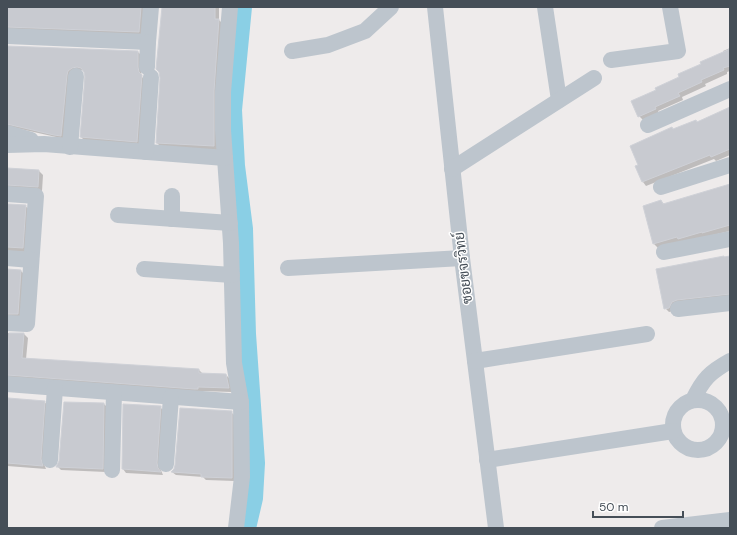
<svg xmlns="http://www.w3.org/2000/svg" width="737" height="535" font-family="'DM Sans',Sarabun,sans-serif">
<rect width="100%" height="100%" fill="#eeebeb"/>
<!-- shadow -->
<g fill="#0003">
<path d="M7,7H146L143,36L7,31Z"/>
<path d="M163,7H219V20L223,24L217,150L161,147L157,143L161,78Z"/>
<path d="M7,47L138,52L142,56L141,72L142,77L145,80L141,145L85,141L81,137L85,71L82,70L76,71L65,139L7,126Z"/>
<path d="M730,48V71L727,72V74L705,84L706,86L682,97L683,100L658,111L659,113L643,120L639,116L657,91L724,53L723,51Z"/>
<path d="M730,108V155L716,161L714,159L646,186L643,182L636,167L640,165L673,130L697,123Z"/>
<path d="M7,169L39,171L43,175L42,191L12,188L7,190Z"/>
<path d="M730,185V231L658,248L654,244L661,201L665,205Z"/>
<path d="M7,204L25,206L30,210L27,252L7,251Z"/>
<path d="M730,257V297L669,312L665,308L657,270Z"/>
<path d="M7,270L21,271L25,275L22,318H7Z"/>
<path d="M7,333L24,334L28,338L26,359L199,370L203,374L226,375L230,379L232,392L202,391V393L7,380Z"/>
<path d="M7,399L44,402L48,405L44,464L46,469L7,466Z"/>
<path d="M104,404L108,408L106,472L61,470L58,467L60,461Z"/>
<path d="M124,405L160,407L164,411L160,468L163,475L126,473L123,469Z"/>
<path d="M231,412L235,416V481L206,480L203,477L176,475L172,472Z"/>
</g>
<g fill="none" stroke-linecap="round" stroke-linejoin="round">
<!-- river -->
<path stroke="#8acfe5" stroke-width="22" d="M241,7L231,110L234,166L242,229L245,334L254,463L252,498L245,528"/>
</g>
<!-- building -->
<g fill="#c8cad0" stroke="#cfd1d7">
<path d="M7,7H141L139,32L7,27Z"/>
<path d="M162,7H215V19H219L214,91V146L156,143L160,78L159,72L156,69Z"/>
<path d="M7,46L138,51V67L139,72L142,75L137,142L80,137L85,77L84,72L81,68L77,67L72,68L68,71L67,75L61,136L54,135L7,124Z"/>
<path d="M730,49V66L723,68L724,70L701,80L702,82L678,93L680,96L655,107L656,109L638,117L631,101L656,90L655,88L679,77L678,74L701,64L700,62Z"/>
<path d="M730,107V149L711,157L710,155L642,182L635,166L638,165L630,146L672,127L673,129L696,120L697,122Z"/>
<path d="M7,168L39,170L38,187L7,185Z"/>
<path d="M730,184V225L702,233V232L678,239L677,237L653,244L643,206L661,200L663,204Z"/>
<path d="M7,204L26,205L23,248L7,247Z"/>
<path d="M724,256V257L730,256V294L677,300L672,302L669,308L664,309L656,269Z"/>
<path d="M7,269L21,270L18,314H7Z"/>
<path d="M9,333H24L22,358L199,369V373L226,374L229,388L198,387V389H194L7,375Z"/>
<path d="M8,398L45,401L41,459L43,466L7,463Z"/>
<path d="M64,402L104,403L103,469L56,467L59,461Z"/>
<path d="M123,404L161,406L157,463L158,468L161,472L122,469Z"/>
<path d="M180,408L232,411V478L201,477V474L171,472L174,469L175,465Z"/>
</g>
<g fill="none" stroke-linecap="round" stroke-linejoin="round">
<!-- minor -->
<g stroke="#bdc5cd" stroke-width="16">
<path d="M230,7L223,92V130L231,243L234,363L241,402L242,477L236,528"/>
<path d="M435,7L462,258L496,528"/>
<path d="M545,7L559,100"/>
<path d="M7,36L148,42L151,7"/>
<path d="M292,51L328,45L365,31L391,7"/>
<path d="M611,60L678,51L670,7"/>
<path d="M147,67L148,42"/>
<path d="M648,125L730,89"/>
<path d="M7,133L31,140"/>
<path d="M7,145L44,144L225,158"/>
<path d="M70,147L76,76"/>
<path d="M146,152L151,77"/>
<path d="M452,169L594,78"/>
<path d="M661,187L730,165"/>
<path d="M7,194L36,196L27,324L7,323"/>
<path d="M118,215L230,223"/>
<path d="M172,219V196"/>
<path d="M664,252L730,239"/>
<path d="M7,258L31,260"/>
<path d="M288,268L462,258"/>
<path d="M144,269L232,275"/>
<path d="M678,309L730,303"/>
<path d="M475,361L647,334"/>
<path d="M7,384L241,402"/>
<circle cx="698" cy="425" r="25"/>
<path d="M693,400C703,379 710,372 730,361"/>
<path d="M50,460L55,388"/>
<path d="M487,460L673,431"/>
<path d="M166,464L171,397"/>
<path d="M112,470L114,393"/>
<path d="M662,528L730,520"/>
</g>
</g>
<g text-anchor="middle" dominant-baseline="central" stroke-width="3" stroke-linejoin="round" paint-order="stroke">
<!-- street labels -->
<g font-size="14" fill="#454e57" stroke="#fff">
<text transform="translate(463 268) rotate(-97)">ซอยขจรวิทย์</text>
</g>
</g>
<!-- border -->
<rect width="737" height="535" fill="none" stroke="#454e57" stroke-width="16"/>
<!-- scale -->
<path d="M593 511v6h90v-6" fill="none" stroke="#454e57" stroke-width="2"/>
<text x="599" y="511" font-size="12" fill="#454e57" stroke="#ffffff" stroke-width="3" paint-order="stroke">50 m</text>
</svg>
